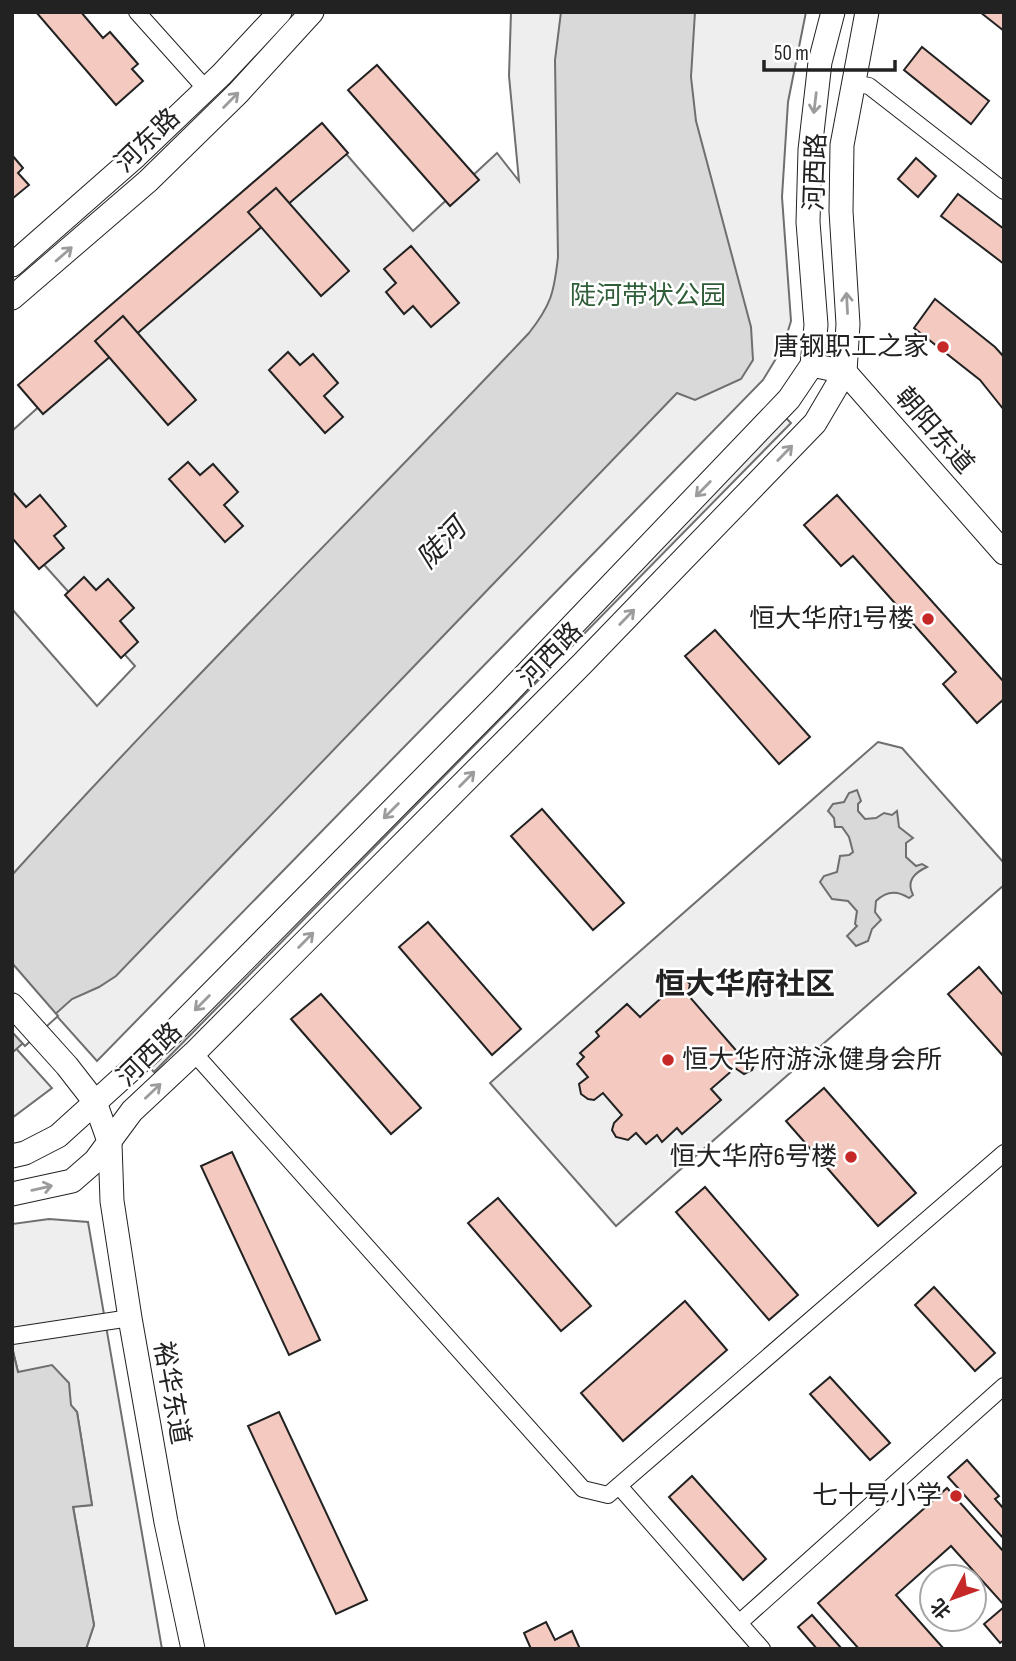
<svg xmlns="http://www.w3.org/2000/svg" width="1016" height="1661" font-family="'Sofia Sans Condensed','Noto Sans SC',sans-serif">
<rect width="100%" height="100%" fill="#fff"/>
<!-- green -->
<g fill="#eee" stroke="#6f6f6f" stroke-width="2">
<path d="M511,12H806L788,102L782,197L791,321L783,347L763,380L97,1061L12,966V609L97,706L135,666L12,529V431L334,140L413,231L497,153L519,181L509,76Z"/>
<path d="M785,417L791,423L154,1072L149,1067Z"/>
<path d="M878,742L902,748L1004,863V885L616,1226L490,1083Z"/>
<path d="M12,1044L52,1088L12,1118Z"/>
<path d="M49,1219L88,1222L162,1649H86L94,1625L73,1506L92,1505L77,1412L71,1406L18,1372L12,1347V1224Z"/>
</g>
<!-- water -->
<g fill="#d9d9d9" stroke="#6f6f6f" stroke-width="2">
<path d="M561,12H695L691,77L696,121L751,327L753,360L741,379L695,400L677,393L116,976L99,987L72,999L12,1053V875C179,690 357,515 529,333C551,305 554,293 558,257L555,60Z"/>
<path d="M857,790L861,801L858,804V811L865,819L876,818L884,813L892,815L897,811L899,827L913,838L906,843V857L916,866L922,864L927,867C914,873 906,881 913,895L909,898C897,890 886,891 876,901L875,912L881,920L872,929L868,941L856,946L847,936L857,926L855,924L857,911L848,901L832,899L820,882L824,876L837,872L840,856L849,855L853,852L849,837L842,827H835L834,818L828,811L833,804L844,802L849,793Z"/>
<path d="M12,1347L18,1372L52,1365L69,1383L71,1405L77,1412L92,1505L73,1507L94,1625L86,1649H12Z"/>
</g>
<!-- pier -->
<path fill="#fff" stroke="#6f6f6f" stroke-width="2" d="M12,963L58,1016L25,1046L12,1032Z"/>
<!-- building -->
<g fill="#f3c9c0" stroke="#222" stroke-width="2">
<path d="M36,12H81L103,38L110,32L138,64L132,69L143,81L116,105Z"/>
<path d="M980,12H1004V31Z"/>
<path d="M922,47L989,101L971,124L904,70Z"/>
<path d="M377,65L479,180L450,206L348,90Z"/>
<path d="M322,123L348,153L43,414L18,385Z"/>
<path d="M12,155L23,168L18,173L29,185L12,199Z"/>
<path d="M916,158L936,176L918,197L898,179Z"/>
<path d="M276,188L349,271L321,296L248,212Z"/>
<path d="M958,194L1004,229V264L941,216Z"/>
<path d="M411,246L459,303L431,327L413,306L404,314L386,292L396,283L384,269Z"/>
<path d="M935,299L995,347L1004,357V410L980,380L914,328Z"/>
<path d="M123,316L196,400L168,425L95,341Z"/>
<path d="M288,352L300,365L313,354L338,383L324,396L343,417L325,433L269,370Z"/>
<path d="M188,462L200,475L213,464L238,492L224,505L243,526L225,542L169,479Z"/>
<path d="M12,491L26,507L40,495L66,526L54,536L64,548L39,569L12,538Z"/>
<path d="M837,495L1004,682V699L977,723L943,684L956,672L853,556L841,566L804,525Z"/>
<path d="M84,577L96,590L108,579L134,608L120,621L138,642L121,658L65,595Z"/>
<path d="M715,630L810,737L779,764L685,656Z"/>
<path d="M542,809L624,903L593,930L511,836Z"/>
<path d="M428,922L521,1029L492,1055L399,947Z"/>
<path d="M979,967L1004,996V1057L948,994Z"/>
<path d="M676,977H683L690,984L688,995L740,1055L746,1053L751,1055L755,1063L752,1070L744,1074L735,1068L711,1089L721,1100L682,1134L677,1128L662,1142L657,1135L646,1144L636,1133L628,1140L616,1137L612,1130L614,1123L622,1115L603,1093L594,1100L588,1099L581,1094L579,1084L588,1077L577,1064L584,1057L580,1053L599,1036L596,1032L627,1004L640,1017L669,991V983Z"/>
<path d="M321,994L421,1108L391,1134L291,1019Z"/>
<path d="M824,1088L916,1193L878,1226L786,1121Z"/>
<path d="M232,1152L320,1340L289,1355L201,1166Z"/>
<path d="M705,1187L798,1295L769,1320L676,1212Z"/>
<path d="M498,1198L591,1306L561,1331L468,1223Z"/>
<path d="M934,1287L995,1353L975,1371L915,1305Z"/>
<path d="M685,1301L727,1350L623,1441L581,1393Z"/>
<path d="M830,1377L890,1443L870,1460L810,1394Z"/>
<path d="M279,1412L367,1600L336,1614L248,1426Z"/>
<path d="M967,1460L999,1496L995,1499L1004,1509V1539L948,1477Z"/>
<path d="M692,1476L766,1559L743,1580L669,1497Z"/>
<path d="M947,1488L1004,1552V1605L951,1546L896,1595L944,1649H859L818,1603Z"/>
<path d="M1004,1607V1640L1000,1643L984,1624Z"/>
<path d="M812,1615L842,1649H817L798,1627Z"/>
<path d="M546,1622L555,1640L572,1631L580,1649H531L524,1633Z"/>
</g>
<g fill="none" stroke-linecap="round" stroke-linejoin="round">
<!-- street casing -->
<g stroke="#222" stroke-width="18">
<g id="street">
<path d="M137,12L206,89"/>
<path d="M852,83L869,86L1004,191"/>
<path d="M194,1053L583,1489L608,1495L1004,1153"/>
<path d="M12,1336L130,1318"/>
<path d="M619,1486L762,1649"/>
<path d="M739,1623L1004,1386"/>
</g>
</g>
<!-- secondary casing -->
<g stroke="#222" stroke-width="25">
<g id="secondary">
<path d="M12,265L136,156L222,74L280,12"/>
<path d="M12,298L148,181L238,93L312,12"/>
<path d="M812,365L845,372L1004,553"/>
<path d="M12,1005L67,1066L95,1102L110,1144L112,1201L130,1318L166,1522L193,1649"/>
<path d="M12,1156L25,1153L58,1136L175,1030L503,698L789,399L812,365L816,325L808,222L810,150L820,62L833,12"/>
<path d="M12,1194L72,1181L95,1161L132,1111L194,1053L582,664L815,423L845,372L848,324L841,211L842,145L867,12"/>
</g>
</g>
<!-- street -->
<use href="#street" stroke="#fff" stroke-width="16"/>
<!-- secondary -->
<use href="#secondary" stroke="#fff" stroke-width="23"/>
</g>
<!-- one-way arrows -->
<defs><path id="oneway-shaft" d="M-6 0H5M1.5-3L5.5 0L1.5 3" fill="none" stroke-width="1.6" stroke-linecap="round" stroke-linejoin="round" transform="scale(1.75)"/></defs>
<g stroke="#9c9c9c">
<use href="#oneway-shaft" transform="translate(231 100) rotate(-45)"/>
<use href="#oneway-shaft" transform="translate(815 103) rotate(97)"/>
<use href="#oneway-shaft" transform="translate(64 254) rotate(-41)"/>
<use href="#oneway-shaft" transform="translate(847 303) rotate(-93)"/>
<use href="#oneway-shaft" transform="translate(785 453) rotate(-46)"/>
<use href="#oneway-shaft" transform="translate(703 489) rotate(134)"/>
<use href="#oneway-shaft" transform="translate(627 617) rotate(-46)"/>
<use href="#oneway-shaft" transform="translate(467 779) rotate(-45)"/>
<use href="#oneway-shaft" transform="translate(391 811) rotate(135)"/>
<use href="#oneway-shaft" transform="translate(306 940) rotate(-45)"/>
<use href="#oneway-shaft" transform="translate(202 1003) rotate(135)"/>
<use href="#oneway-shaft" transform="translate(153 1091) rotate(-43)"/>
<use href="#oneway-shaft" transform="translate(42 1188) rotate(-13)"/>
</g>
<!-- markers -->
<g fill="#c62828" stroke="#fff" stroke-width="2.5">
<circle cx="943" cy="347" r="7"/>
<circle cx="928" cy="619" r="7"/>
<circle cx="668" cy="1060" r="7"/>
<circle cx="851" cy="1157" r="7"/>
<circle cx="956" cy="1496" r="7"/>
</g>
<g text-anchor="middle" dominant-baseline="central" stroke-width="5" stroke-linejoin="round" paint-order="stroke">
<!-- street labels -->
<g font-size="26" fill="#222" stroke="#fff">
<text transform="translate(148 141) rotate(-44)">河东路</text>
<text transform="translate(816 172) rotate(-88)">河西路</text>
<text transform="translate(934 431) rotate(49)">朝阳东道</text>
<text transform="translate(551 655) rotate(-45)">河西路</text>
<text transform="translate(150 1055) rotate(-44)">河西路</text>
<text transform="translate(171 1393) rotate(80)">裕华东道</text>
</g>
<!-- park labels -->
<g font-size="26" fill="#2f5e38" stroke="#fff">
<text x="648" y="296">陡河带状公园</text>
</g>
<!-- poi labels -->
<g font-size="26" fill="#222" stroke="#fff" text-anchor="end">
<text x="929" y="347">唐钢职工之家</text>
<text x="914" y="619">恒大华府1号楼</text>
<text x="682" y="1060" text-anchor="start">恒大华府游泳健身会所</text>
<text x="837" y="1157">恒大华府6号楼</text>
<text x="942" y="1496">七十号小学</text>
</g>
<!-- water labels -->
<g font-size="28" font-style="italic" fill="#222" stroke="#fff">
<text transform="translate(442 544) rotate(-46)">陡河</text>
</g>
<!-- quarter labels -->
<g font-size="30" font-weight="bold" fill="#222" stroke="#fff">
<text x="745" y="985">恒大华府社区</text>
</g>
</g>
<!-- border -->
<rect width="1016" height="1661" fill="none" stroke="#222222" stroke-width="28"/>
<!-- north arrow -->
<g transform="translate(953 1598) rotate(229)"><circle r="33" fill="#ffffff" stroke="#a7a7a7" stroke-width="2"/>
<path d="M0-5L12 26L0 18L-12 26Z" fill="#c62828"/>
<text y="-10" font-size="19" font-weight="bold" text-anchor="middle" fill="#222222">北</text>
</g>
<!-- scale -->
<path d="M764 60v10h131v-10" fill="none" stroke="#222222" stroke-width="3.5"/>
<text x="774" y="60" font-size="21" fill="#222222" stroke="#ffffff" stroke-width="5" paint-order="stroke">50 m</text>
</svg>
